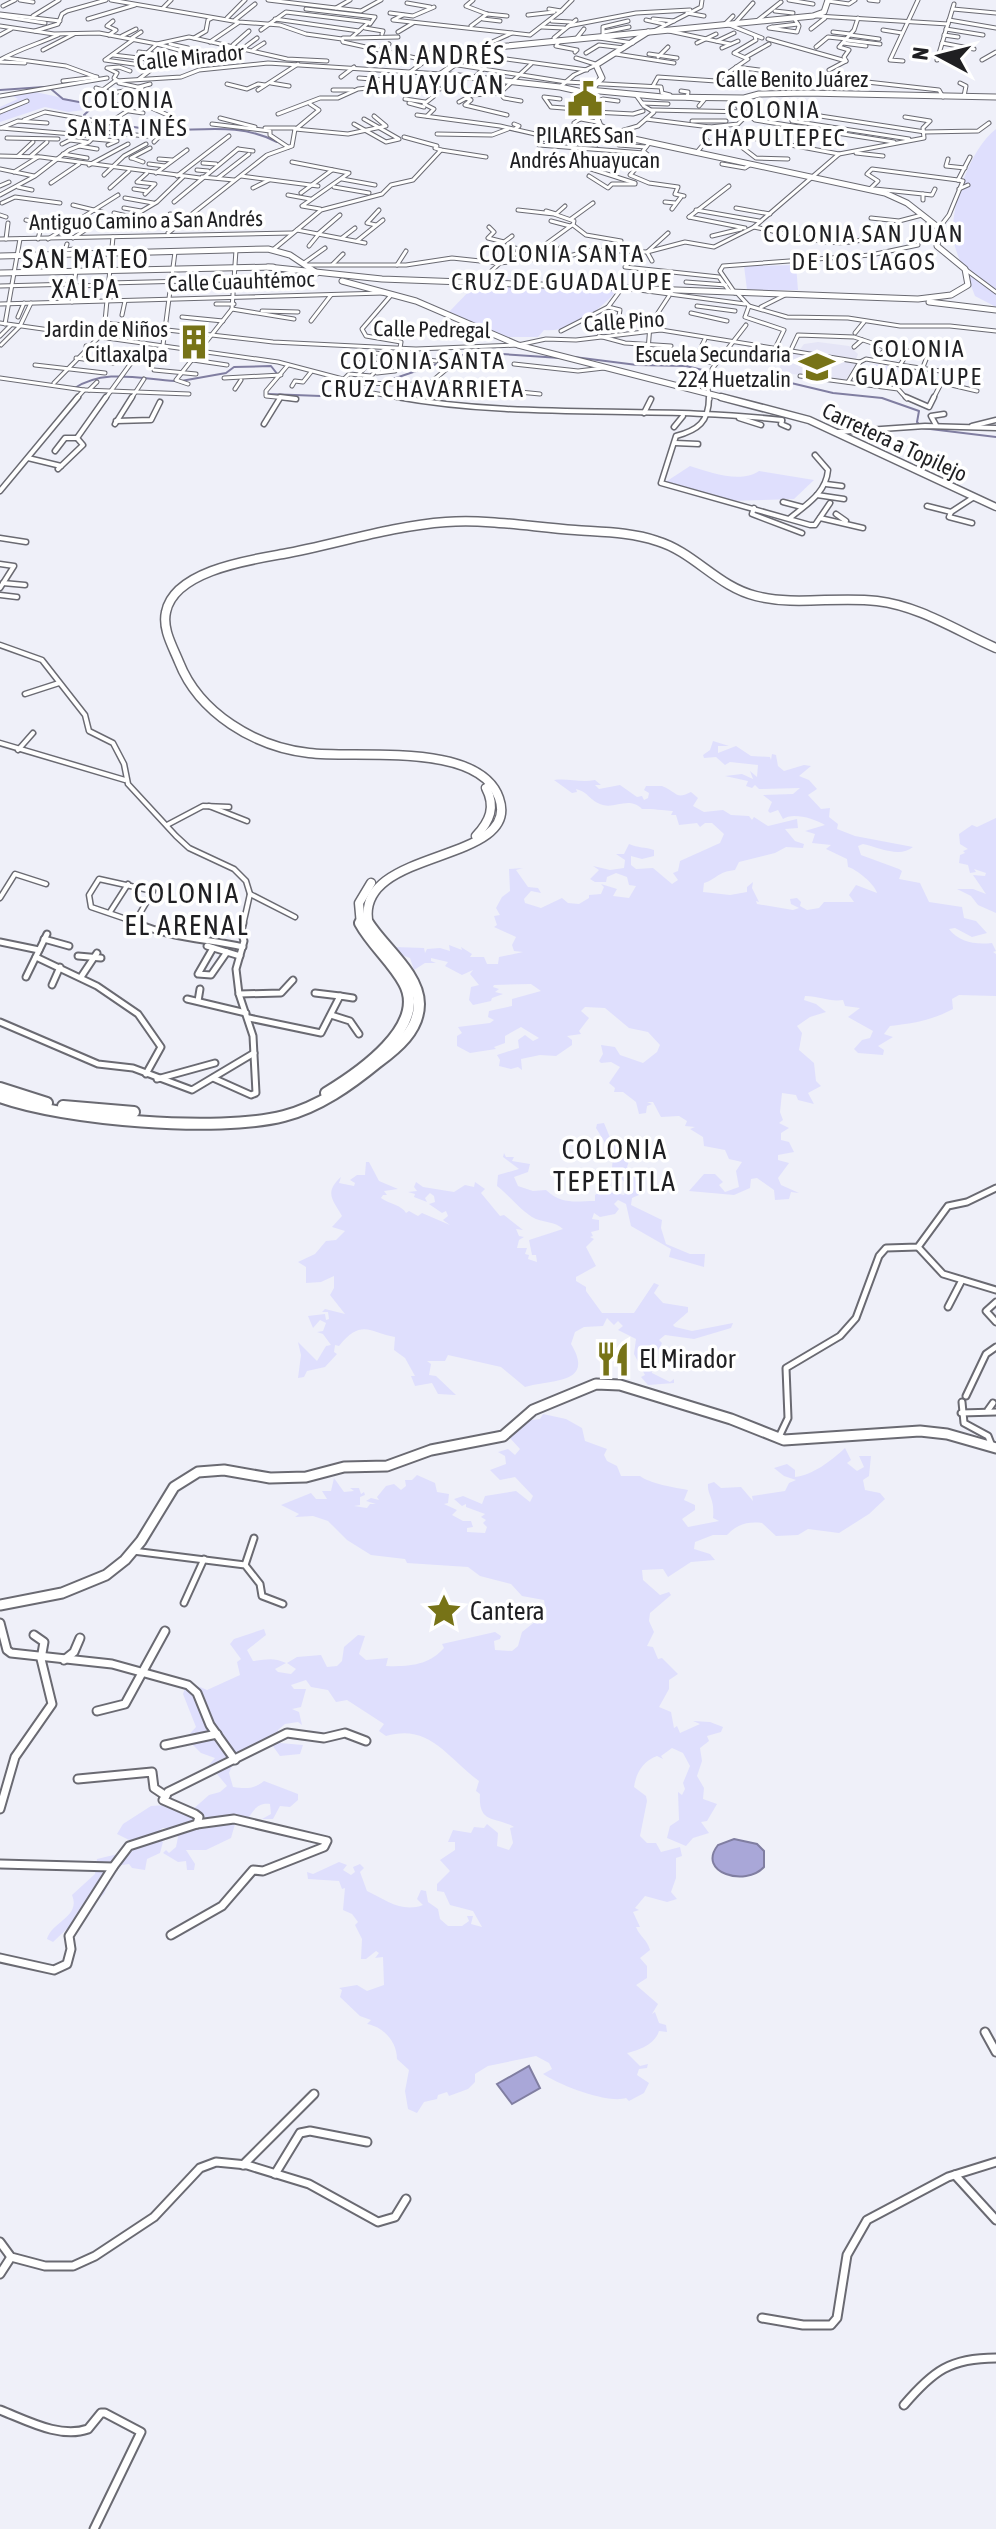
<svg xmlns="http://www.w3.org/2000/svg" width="996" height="2529" font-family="'Asap Condensed',sans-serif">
<rect width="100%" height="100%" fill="#eff0f9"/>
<!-- built -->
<g fill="#e5e5f6">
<path d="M818,342L849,346L858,354L856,359L799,351L804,344Z"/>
<path d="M786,352L857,362L845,381L778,372Z"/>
</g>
<!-- green -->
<g fill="#dfdffd">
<path d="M31,91L95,105L92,109L68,112L45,107L0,122V107L18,99L9,94Z"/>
<path d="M996,129V307L975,296C969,278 955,255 953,237C951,204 970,149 996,129Z"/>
<path d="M796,265L798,290H747L744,266Z"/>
<path d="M476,284L618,290C598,310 574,333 544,330L538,337H506L448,313Z"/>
<path d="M874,364L925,373L917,386L864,377Z"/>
<path d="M690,466C710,472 740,484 759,471L814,480L794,499L727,501L664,483Z"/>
<path d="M713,741L729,746H718V753L736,746L751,756L770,757L771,760L772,754L776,755L778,766L784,771L804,765L811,766L799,776L809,780L817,789L808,795L821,809L830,808L829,817L838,824L837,829L855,836L913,847C900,858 880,848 863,844L858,846L861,855L899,869L902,871L899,879L920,883L929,902L962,907L964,918L976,921L987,933L972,937L955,928L949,929C959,942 975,945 992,943L996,951L993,952L996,954V996L959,995L952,999L953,1009C930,1021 914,1023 890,1026L884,1034L893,1037L878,1046L884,1050L883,1055L858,1053L854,1049L862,1040L870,1038L873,1031L848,1017L860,1008L845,1006L843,1000C829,1002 820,996 805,996L804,1000L816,1004L826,1012L810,1017L797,1026L802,1033L799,1050L814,1063L816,1081L821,1086L808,1093L814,1104L798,1100L796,1095L782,1093L780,1112L783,1120L779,1123L789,1128L781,1133V1140L789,1142L794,1152L778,1155V1160L789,1163L778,1178L781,1185L799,1193L791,1192L789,1199L775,1200L774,1190L757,1178L751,1179L750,1188L734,1195L689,1191L704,1174H715L723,1182L719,1185L725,1192L739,1187L736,1171L742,1162L729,1159L725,1150L704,1146L703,1137L690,1129L695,1127L685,1126L687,1121L679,1116L661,1117L653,1102H647L652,1104L647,1106L646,1113L639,1114L636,1102L623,1092H614L615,1088L609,1083L620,1067L611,1062L601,1063L599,1061L603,1054L601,1045L615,1047L620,1055L643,1063L657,1052L660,1045L648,1032L629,1028L605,1008L585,1007L581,1011L589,1018L579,1031L581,1034L567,1036L572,1040V1045L556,1056L540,1055L521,1059L522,1070L518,1067L511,1069L499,1066L500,1060L497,1055L519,1048L518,1040L525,1035L533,1041L539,1038L521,1027L505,1036V1043L494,1047L496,1049L470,1053L457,1046V1036L462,1033L458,1027L490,1023L494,1020L488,1017L489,1011L512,1006V999L541,991L531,984L494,985L493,987L499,989L495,992L503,994L492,998L491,1001L473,1005L469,1000L471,987L479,985L470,974L473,970L462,975L445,966L448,962L431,958V961L436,963H425L414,970L410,958L396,953L394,947L424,948L425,953L427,949L440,948L450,951L449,945L462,950L461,947L472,954L470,957H484L487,964H498L499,957L523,952L514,951L512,945L516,937L494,927L497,925L494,916L500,915L496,908L502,897L510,891L509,869L523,868L516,870L528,887L538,888L541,893L531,891L524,899L525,903L541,908L562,898L568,903L579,904L589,898V895L601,894L604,887L601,884L617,889L613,896L629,898L636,886L629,885L627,877L616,873L607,877L606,882H595L590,879L599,870L593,866L610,870L624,868L625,860L616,854H624L629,844C638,848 645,847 654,850V856L642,859L631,856V865L636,869L653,868L672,884L678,880L673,873L678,871L680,861L720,843L724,834L712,823H705L700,827L697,823L679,825L676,815H671L673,811C661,810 655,809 642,809C629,796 615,809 603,805C589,801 589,792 576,789L577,792L572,793L554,780C568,778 581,783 595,780L601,785H595L599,789L620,785L637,797L642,796L644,800L648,798L649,793L644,790L646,786H662C679,793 675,800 691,792L698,798L693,806L704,812L723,810L731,815L749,816L752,820L754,817L768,826L797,819L798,828L785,829L795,841L804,844L803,848L786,847L775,853L739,862L735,870C717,872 717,879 704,883L703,892L730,895L747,892V887L753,882L752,888L759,902L756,901L757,904L793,910L799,908L791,904L790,899L797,898L801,902L800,906L807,910L819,908L824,902H854L849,895L856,885L877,893C875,884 856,869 848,867L847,859L826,849L831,845L812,843L815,834L805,831L825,825C814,818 792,812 783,819L778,810L770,813L768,811L772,802L763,795L793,794L800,788L759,789L755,785L752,788L746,786L748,781L725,776L742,774L753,779L750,771L757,777L758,765L730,762L725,765L716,757L704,758L703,755L710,750Z"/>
<path d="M996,818V913L978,905L971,896L957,889H973L986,894L973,875L985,876L986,873L974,869L976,872L970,873L968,865L959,863L960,855L965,853L963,851L968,849L960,844L959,834L972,825L977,827Z"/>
<path d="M604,1123L611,1140L631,1144L630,1149L640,1152V1156L630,1158L627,1167L635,1177L639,1195L632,1198L631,1205L662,1220L661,1228L666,1244L690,1254H705L704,1267L669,1257L671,1249L631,1226L626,1204L618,1200L614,1204L619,1209L615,1214L600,1217L594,1213L592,1219L599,1220V1230L591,1232L593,1236L590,1237L594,1239L586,1247L596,1266L576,1277V1281L586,1287V1291L602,1313H634L654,1283L659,1285L654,1293L663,1303L688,1307V1312L673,1325L675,1327L692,1331L733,1323L731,1328L694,1339L665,1335L659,1340L662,1343C657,1355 647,1358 652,1373L670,1382L674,1379V1383L648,1385L641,1377L645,1375L634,1354L636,1339L618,1330L623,1326L618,1321L614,1325L607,1318L603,1326L584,1327L575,1332L571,1344C596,1385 550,1379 525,1387L501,1367L448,1355L445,1361H427L431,1364L429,1375L436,1376L456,1395L438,1394L432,1383L415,1386L411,1376H415L405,1358L394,1350L395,1337C372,1334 362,1317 339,1346L335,1345L334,1352L337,1354L325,1367L307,1371L304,1377L298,1378L301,1355L298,1342L317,1361L326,1346L331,1345L323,1334L317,1332L323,1331L326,1323L320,1320L313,1328L308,1316L325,1314L326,1320L329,1319L328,1312H322L325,1309L345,1314L330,1295L334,1288V1276L321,1282L306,1283V1267L298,1262L315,1254L326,1241L336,1240L345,1231L332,1227L342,1216C334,1201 323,1193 341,1177L339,1183L354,1186L355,1183L350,1180L357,1175H365L366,1162H369L379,1181L398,1189L384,1191L387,1195H383L381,1198C389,1204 402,1205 406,1213L409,1211L418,1216L422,1213L450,1225L443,1220L448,1216L446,1211L442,1213L429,1204L435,1202L434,1196L430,1193L425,1198L427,1202L414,1197L415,1194L408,1192L417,1191L414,1187L416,1182L423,1187L454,1192L465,1185L474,1187L475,1182L485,1189L481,1193L500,1216L504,1215L523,1230L516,1229L519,1236L524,1237L519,1240L517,1248H527L525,1254L529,1255L528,1259L537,1262L536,1255H532L529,1240L563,1229C555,1221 542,1223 532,1217C518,1208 510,1196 497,1186L498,1175L519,1169L503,1157L504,1153L506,1157H514L512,1161L530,1164L528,1172L514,1177L518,1186L533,1191L546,1190C562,1205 576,1201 595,1201V1195L603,1190L624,1195L628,1186L612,1168L613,1156L596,1128L597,1124Z"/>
<path d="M543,1414L566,1419L582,1428L585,1441L607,1449L604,1455L607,1461L617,1466L621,1476H640C648,1483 676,1488 688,1490L684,1500L695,1505V1510L682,1519L688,1527L719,1521L713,1518C715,1497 707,1496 708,1484L714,1482L721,1488L741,1487L753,1501L752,1496L785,1491L789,1483L796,1480L784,1476L774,1468L787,1464L795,1470V1477C813,1475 831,1461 845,1448L851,1460L847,1463L857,1471L864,1467L859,1456H871L869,1476L863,1480L865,1490L880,1493L885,1499L869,1514L839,1533L808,1529L798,1535L776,1536L762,1523C747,1521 736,1525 727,1535H713L695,1542L694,1549L710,1554L715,1560L691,1562L668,1577L663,1569L642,1570L643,1580L660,1595L669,1592L671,1595L650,1613L649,1621L654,1632L647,1646L653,1647L658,1659L662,1658L678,1674L669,1680V1689L659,1707L671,1712L674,1728L677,1726L680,1733L700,1724L693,1721L710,1722L723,1727L721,1732L707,1736L709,1741L700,1748L702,1761L697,1776L704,1788L703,1799L717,1804L707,1821L701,1822L709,1833L693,1838L686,1846L667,1838L670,1826L679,1820L678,1792L682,1795L685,1789L683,1783L690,1766L683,1753L672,1748L661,1756L663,1759L657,1756C643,1761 636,1773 634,1787L646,1796L647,1801L640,1836L647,1843H656L661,1852L680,1847L682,1856L676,1858V1878L671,1892L677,1899L667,1902L645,1896L635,1908L639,1910L633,1912L640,1927H636C640,1937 647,1939 650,1950L640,1958L647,1966V1978L636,1985L658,2004L652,2014L655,2012L659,2023L666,2025L667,2032L659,2031C655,2044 640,2050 627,2053L640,2066L648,2064L647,2068L639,2069L637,2075L649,2083L644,2093L629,2101L626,2098C608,2104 559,2085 543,2074L552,2069L549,2063L536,2056L488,2066L475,2074V2082L468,2089L449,2096L447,2092L438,2095L437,2099L424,2102L417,2113L408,2109L405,2091L409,2070L397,2059C397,2042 384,2027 367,2024L371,2020L360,2016L340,1997L342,1990L339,1988L357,1985L367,1991L384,1985L383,1957L375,1958L379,1953L376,1951L366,1959H361L362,1939L355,1925L358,1922L352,1914L343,1910L345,1888L342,1889L339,1881L308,1879L307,1872L313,1874L339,1862L347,1865L343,1870L351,1875L355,1872L353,1867L360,1864L364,1868L360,1872L367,1891C386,1900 402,1913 423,1905L417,1899L421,1890L426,1891L428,1902L438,1909L440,1919L448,1926H462L469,1921L467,1916H473L471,1924L482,1927L473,1911L450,1905L444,1892L437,1891V1884L450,1871L440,1860L455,1850V1842H448L453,1830L471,1833L474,1827L484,1828L487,1824L498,1833L497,1846L509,1850L513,1843L510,1828L514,1827C496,1816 478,1825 480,1794L476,1791L479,1781C447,1757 429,1723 386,1736L379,1731L384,1724L347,1700L336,1702L328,1690L311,1687L306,1680L291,1685L294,1689H306L301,1707L292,1709L299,1712L302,1725L298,1722L285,1724L278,1730L280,1743L303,1745L300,1754L280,1756L272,1745L234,1761L229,1773L233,1787C246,1789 254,1789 264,1781L298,1794V1800L290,1807L280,1806L273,1819H262L271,1814L270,1804C257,1802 252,1812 246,1822L235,1824L231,1838L206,1850H186L195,1864L194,1870H187L186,1861L178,1862L163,1853L166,1850L169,1853L176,1847L178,1837L172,1828H162L157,1835L163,1842L160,1853L147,1859L145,1870L132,1868L129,1864L116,1866L104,1894L53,1942L47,1939C52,1921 81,1917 72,1895L95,1874L97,1859L122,1853L123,1847L130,1845L129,1840L117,1834L123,1824L151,1806L181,1804L192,1810L209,1795L220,1792L227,1786L217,1774L208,1771V1766L215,1758L201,1753L186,1738L196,1727L183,1694L185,1688L193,1684L207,1690L240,1675L237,1662L241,1659L230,1644L234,1639L264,1629L266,1635L247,1650L253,1661C267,1660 272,1657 286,1663L275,1669L278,1672L291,1674L296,1669L287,1663L297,1657L321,1655L327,1667L337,1666L342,1661L344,1647L358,1635L365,1636L359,1654L366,1660L388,1658L386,1666C412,1667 430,1664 444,1648L442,1644L495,1632L501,1636L500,1639L494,1641L495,1650L512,1651L518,1646L522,1632L546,1613L544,1600L522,1596L511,1584L480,1576L468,1567L407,1563L405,1559L371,1555L347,1540L328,1521L313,1516L295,1517L299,1514L281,1505L311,1493L316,1499H327L322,1491H331L334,1478L344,1492L354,1491L350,1488H359L361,1494L364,1492L365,1495L360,1497V1505L354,1506L367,1508L370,1504H376L366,1501L371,1498L379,1500L377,1497L386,1486L394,1484L401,1490L406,1486L405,1480H412L417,1475L435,1483L437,1492L449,1494L448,1503L444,1504L457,1510L452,1515L463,1521H471L473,1527L467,1528V1532L485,1533L487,1527L483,1523L486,1520L481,1517L485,1514L466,1507V1504L462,1506L454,1499L463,1496L482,1504L485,1496L516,1491L530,1502L533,1496L515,1477L500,1480L490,1470L506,1464L505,1456L498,1452L508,1449L515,1455L520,1449L509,1437L524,1421L540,1419Z"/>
</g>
<!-- water -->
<g fill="#a9a7d8" stroke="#807ea1" stroke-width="2">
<path d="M734,1839L757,1844L764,1851V1867C746,1887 696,1873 718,1845Z"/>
<path d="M529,2066L540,2088L512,2104L497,2084Z"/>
</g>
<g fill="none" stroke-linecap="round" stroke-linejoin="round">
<!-- stream -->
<g stroke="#807ea1" stroke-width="2">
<path d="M51,89L63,99L95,105L84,115L87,118"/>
<path d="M0,90L44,87"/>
<path d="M112,123C129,126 144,130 161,130C202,131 239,122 277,142"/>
<path d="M574,357L637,365L686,366L711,372"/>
<path d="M720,373L744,382L791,383L833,393L882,398L919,411L917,422L922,428L996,437"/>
<path d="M181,381L226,373L234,367L271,366L278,375"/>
<path d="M381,383L472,352L560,358"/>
<path d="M73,389C105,368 139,379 175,381"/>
<path d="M268,394L347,397L375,385"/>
</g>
<!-- street-far3 casing -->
<g stroke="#6a6a72" stroke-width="5">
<g id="street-far3">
<path d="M20,0L33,2"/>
<path d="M111,0L239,22L280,25L306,34L342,39L343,42L420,59L566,82L661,87L662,93L670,95"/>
<path d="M268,0L361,11L381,0"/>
<path d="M473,0L466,6L487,14L507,16"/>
<path d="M789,0L813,4"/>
<path d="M869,0L878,1"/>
<path d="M828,1L849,4L855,0"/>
<path d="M407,3L430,7"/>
<path d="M3,6L15,0"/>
<path d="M163,8L171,0"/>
<path d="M336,8L350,0"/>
<path d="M306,9L375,17L370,24"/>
<path d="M953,9L996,13"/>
<path d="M561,11L572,0"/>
<path d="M775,11L793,13"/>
<path d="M390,13L413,16L434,7"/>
<path d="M687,13L704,16"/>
<path d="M0,14L60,21"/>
<path d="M403,15L393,20L530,35L561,11L549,9"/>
<path d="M528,15L554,12"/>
<path d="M0,16L45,23"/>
<path d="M33,16L59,0"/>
<path d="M817,16L948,24"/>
<path d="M227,18L245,0"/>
<path d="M88,19L135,5"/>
<path d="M275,19L359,31"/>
<path d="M483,19L500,21"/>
<path d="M653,19L674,21"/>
<path d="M235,20L255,4"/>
<path d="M646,20L664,24"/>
<path d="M949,20L996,28"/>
<path d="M552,21L571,22"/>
<path d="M757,21L781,2"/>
<path d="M735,23L753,3"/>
<path d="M725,24L733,16"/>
<path d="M727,24L762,38"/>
<path d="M0,26L54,34L99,33L157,44L189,37L287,59L327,61"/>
<path d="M471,26L487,14"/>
<path d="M568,26L636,13L690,10"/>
<path d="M542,27L564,28"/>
<path d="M772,27L769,28L797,32L799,26L794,18"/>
<path d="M773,27L798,24"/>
<path d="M365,28L383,31L382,34"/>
<path d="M811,29L825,18"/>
<path d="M946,29L983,35"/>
<path d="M261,30L286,12L369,22L351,38H343"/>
<path d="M883,30L902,33"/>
<path d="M35,31L58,24L62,14L67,11L106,0"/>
<path d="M654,31L701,7L702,0"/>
<path d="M669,31L730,44"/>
<path d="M398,32L413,23"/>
<path d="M604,32L629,27"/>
<path d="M833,32L850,34"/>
<path d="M0,35L11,29"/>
<path d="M109,35L116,30L107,26L113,21"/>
<path d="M850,35L879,39"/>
<path d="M944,35L958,37"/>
<path d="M122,36L136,29"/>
<path d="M603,36V27L628,21"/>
<path d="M132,38L141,32"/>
<path d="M194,38L206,31L208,20L212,18"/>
<path d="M352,38L398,37"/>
<path d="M554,38L576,20"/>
<path d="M599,38L633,43"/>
<path d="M134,39L105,60L141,65"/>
<path d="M576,39L584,29"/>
<path d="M768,39L846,61"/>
<path d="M560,40L556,46L577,50L575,52"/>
<path d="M846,40L880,44"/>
<path d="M717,41L734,33"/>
<path d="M210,42L238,23"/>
<path d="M697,43L716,34"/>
<path d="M843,43L866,46"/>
<path d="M942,43L974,49"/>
<path d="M170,44L188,48"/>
<path d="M233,45L249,31"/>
<path d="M245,47L257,38"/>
<path d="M481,47L512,33"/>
<path d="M816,47L828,37L847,39"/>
<path d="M722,48L738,41"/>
<path d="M43,50L74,34"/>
<path d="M253,50L264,43"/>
<path d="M383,51L389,44"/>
<path d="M139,52L154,54"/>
<path d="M420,52L446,55"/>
<path d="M147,53L157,44L190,53L209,54L206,58"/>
<path d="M586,53L599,45L624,48"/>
<path d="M616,54L674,63"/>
<path d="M649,54L677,58"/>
<path d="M113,55L147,59"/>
<path d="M938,56L950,59"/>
<path d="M658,57L668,47"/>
<path d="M746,57L769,44"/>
<path d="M6,58L66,66L96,77"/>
<path d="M576,58L595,64"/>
<path d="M0,60C19,49 38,44 58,35"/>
<path d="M937,60L954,4"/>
<path d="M982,60L996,52"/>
<path d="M903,61L890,60L918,0"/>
<path d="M0,62L25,63"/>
<path d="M736,67L759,70"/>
<path d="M829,70L846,61L844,57L849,50L839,47L854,30L858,18"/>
<path d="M341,77L354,67"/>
<path d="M359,78L384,80"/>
<path d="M474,78L493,59"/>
<path d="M139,79L152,69"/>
<path d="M63,81L97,77"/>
<path d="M116,81L181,77L199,70L268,63L441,74"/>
<path d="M118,81L114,78L117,73L107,68L119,67L130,71"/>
<path d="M399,81L419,85"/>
<path d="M858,81L939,90L943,97"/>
<path d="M119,83L142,88"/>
<path d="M271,83L289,86"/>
<path d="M960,83L966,86L964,96"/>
<path d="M227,84L247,89L258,84L265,85"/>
<path d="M426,86L440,89"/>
<path d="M653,86L658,77L716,81L748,59L734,53L756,40L755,36"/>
<path d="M769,86L787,76"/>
<path d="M139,87L150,84"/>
<path d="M409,87L422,88"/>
<path d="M560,87L574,75L596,65"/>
<path d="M96,88L112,93L130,90"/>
<path d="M258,90L298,64"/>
<path d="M333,90H353"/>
<path d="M419,91L440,74"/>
<path d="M681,91L688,92L687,98L704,100L699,106"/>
<path d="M96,95L115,81"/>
<path d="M0,96L107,78"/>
<path d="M466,98L471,100L465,105L507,115"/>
<path d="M405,99L425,102"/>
<path d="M560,99L544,97L551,107L576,109L584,115L580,119"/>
<path d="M521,101L504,98L500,93L531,64"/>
<path d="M459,102L472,95L500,93"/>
<path d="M409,103L424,107"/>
<path d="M642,103L668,104"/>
<path d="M591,104L603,99L618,101"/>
<path d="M738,107L744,98"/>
<path d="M132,108L147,106L170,116"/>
<path d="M652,110L750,112"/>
<path d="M129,111L143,113"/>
<path d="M0,112L27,101"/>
<path d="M594,112L633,114L643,111"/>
<path d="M768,113L781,110L925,132L978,131L989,123"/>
<path d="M278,114L320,98H338L358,89L378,87L385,80L398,81L440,50L587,70"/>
<path d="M417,115L500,126L544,136L567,134L576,128L574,123L580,119"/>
<path d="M749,115L755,120L894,142"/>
<path d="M427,116L434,109L424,104L434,96"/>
<path d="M220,118L255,127"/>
<path d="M581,119L597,122"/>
<path d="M646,119L710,127L709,130L839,154L924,138L923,128L930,121L905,117"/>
<path d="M24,120L45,112L107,123"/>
<path d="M692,121H726"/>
<path d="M792,121L909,139"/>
<path d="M212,124L270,131V135L288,147"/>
<path d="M354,124L386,142L399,139L364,119"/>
<path d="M514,124L519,126L515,129"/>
<path d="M710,127L738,124L744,118"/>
<path d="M1,128L96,136"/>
<path d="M1,128L18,121L47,123"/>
<path d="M265,128H295"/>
<path d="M295,129L348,134L386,126L374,116"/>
<path d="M296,129L319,110L310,104"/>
<path d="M101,132L159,137"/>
<path d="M614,133L638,126L654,112L644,106L636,95"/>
<path d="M437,134L492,135L508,129"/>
<path d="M544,136L539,145L644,153"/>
<path d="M7,138L58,139"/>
<path d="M94,139L117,141L108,145"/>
<path d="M542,139L596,145"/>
<path d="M154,142L164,132"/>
<path d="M650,142L643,151L648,155L630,175L649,183L678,187L675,194L684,196"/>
<path d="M62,144L70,140L86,142"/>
<path d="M619,145L646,147"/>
<path d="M739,145L756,158L788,159"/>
<path d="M79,146L97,149"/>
<path d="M238,149L253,151"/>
<path d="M441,150L486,157"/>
<path d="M697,152L707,140"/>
<path d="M856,153L883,156"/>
<path d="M63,154L87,158"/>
<path d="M0,156L41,157L200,178"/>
<path d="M18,156L33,142"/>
<path d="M31,156L47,142"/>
<path d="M131,158L150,148"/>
<path d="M132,158L143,162"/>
<path d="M159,159L172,160"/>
<path d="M948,159L946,166L965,168"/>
<path d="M531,160L585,167L635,183"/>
<path d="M292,162L349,173L302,206L320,209"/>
<path d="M203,163L216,164"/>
<path d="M149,164L165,166"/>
<path d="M722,164L745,168L751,164"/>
<path d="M89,165L128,144"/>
<path d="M0,169L34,176"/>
<path d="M197,170L208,171"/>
<path d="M14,172L38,157"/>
<path d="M156,173L187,150"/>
<path d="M104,175L124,156L146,144"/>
<path d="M177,176L229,136"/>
<path d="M241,176L318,186"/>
<path d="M589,176L608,188L612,184H635"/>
<path d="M202,177L234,180"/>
<path d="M218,178L249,154"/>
<path d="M342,179L375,185"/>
<path d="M958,180L970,157"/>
<path d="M51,183L79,164"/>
<path d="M0,186L9,182"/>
<path d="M18,187L32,190"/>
<path d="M334,187L369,193"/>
<path d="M110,188L129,171"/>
<path d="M253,188L269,180"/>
<path d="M134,189L147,191"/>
<path d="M870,189L878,181L867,174L872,169L958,180"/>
<path d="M875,189L923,194V200"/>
<path d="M959,189L968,185"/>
<path d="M301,193L332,170"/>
<path d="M145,194L155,184L137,182L147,173"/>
<path d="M923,194L932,195L935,189"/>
<path d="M0,195L35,176L69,150L89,142L107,124L132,108L115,104"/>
<path d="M288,195L310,199"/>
<path d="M125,198L153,203"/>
<path d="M174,202L238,149"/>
<path d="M665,202L675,203"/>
<path d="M2,203L15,197L60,203"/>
<path d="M73,205L102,212"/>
<path d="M124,208L141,211"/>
<path d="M736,208L770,214"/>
<path d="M672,209L681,197"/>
<path d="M518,210L554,214L574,221L573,225L586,235L621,241"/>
<path d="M696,210L759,221"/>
<path d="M546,211L556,214L565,206"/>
<path d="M114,213L131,217"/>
<path d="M170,214L188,217"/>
<path d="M0,215L6,217"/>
<path d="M135,216L178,224"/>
<path d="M689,217L745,228"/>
<path d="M689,217L729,186"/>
<path d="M130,218L157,202L183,177"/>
<path d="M871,218L899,221L922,215"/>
<path d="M571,219L593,203"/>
<path d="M26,220L42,224L38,239"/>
<path d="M551,221L570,226"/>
<path d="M376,225L367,223L379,210"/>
<path d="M489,227L494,232L488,238L504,242L501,245L548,255"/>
<path d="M754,227C792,234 841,254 876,234"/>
<path d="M939,228L949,215L963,181L958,180"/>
<path d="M297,230L365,243"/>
<path d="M168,233L267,155L292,146L295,129"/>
<path d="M318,234L340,215"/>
<path d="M712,236L741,229"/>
<path d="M73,238L99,221"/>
<path d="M342,238L355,228"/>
<path d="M0,239L292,233"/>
<path d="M6,239L8,223"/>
<path d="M48,239L118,195"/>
<path d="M357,241L383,220"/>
<path d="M504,242L512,236"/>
<path d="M309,246L318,235"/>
<path d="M274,249L321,210L382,194L391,185L413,180L441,150L435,148L437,146L404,137"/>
<path d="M65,250L74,249"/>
<path d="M535,252L572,225"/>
<path d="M64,254L67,244"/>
<path d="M553,256L563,245"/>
<path d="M624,259L630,262L626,266"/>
<path d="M504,261L520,251"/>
<path d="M652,261L647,252L668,233"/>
<path d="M304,263L325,248"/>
<path d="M333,264L343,254"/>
<path d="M306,265H406L452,258L499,263L569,256L592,250L647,252L685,242L714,247L754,227L839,154"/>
<path d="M397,265L406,251"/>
<path d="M625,267L719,277L730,292"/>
<path d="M965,269L996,292"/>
<path d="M686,282L726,285"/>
<path d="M109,283L267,279L295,271"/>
<path d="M478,283L499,264"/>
<path d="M0,286L74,284"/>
<path d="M74,286L109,285"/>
<path d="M632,289L745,304"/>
<path d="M735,293L720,271L723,266L871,255L918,245L917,233L913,229L925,225L939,234"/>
<path d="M737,293L749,306L745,317L784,330L769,361"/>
<path d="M392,294L362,329L366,336L401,342L400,348"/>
<path d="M72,302L78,254"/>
<path d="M0,304L383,293"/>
<path d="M216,304H234"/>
<path d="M697,306L735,311"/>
<path d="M749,306L787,317L848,318L900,326H950L996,331"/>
<path d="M761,307L787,294"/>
<path d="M232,309L294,319"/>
<path d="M262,311L298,312"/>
<path d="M691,313L727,321"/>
<path d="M122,315L125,301"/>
<path d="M18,317L24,303"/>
<path d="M182,317L223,321"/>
<path d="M311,321L331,295"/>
<path d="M0,323L278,362L358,383L448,385L540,394"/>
<path d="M105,323L273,342L416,349L518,345L546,339L576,340L661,330L860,362L866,359L900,365L909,351"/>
<path d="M5,324L20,239"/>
<path d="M561,331L608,307"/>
<path d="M616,333L620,310L608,307L622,288"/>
<path d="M855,333L864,322"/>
<path d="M0,336L11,325"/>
<path d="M599,336L625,343L671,346"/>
<path d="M1,345L20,326L31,303"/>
<path d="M163,345L175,252"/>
<path d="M86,346L124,351"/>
<path d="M854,347L862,340"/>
<path d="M790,352L798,335L854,337L887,348L874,360"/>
<path d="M375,353L436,361"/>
<path d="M651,354L716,363"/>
<path d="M76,358L113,363"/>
<path d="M193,360L227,365"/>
<path d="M695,360L705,339"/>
<path d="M647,363L650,325L669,296"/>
<path d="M514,364L578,371L604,368"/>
<path d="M35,365L105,373"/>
<path d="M288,365L266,391V396L296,399"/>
<path d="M900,365L947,372L933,399"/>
<path d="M923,367L927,357"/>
<path d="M154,370L196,374"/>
<path d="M377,373L395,371"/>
<path d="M358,375L369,363"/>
<path d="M800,376L898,389L907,399"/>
<path d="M0,378L84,390L76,399"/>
<path d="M224,378L281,375"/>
<path d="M344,379L349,374L371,376L382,365L358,358L361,355"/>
<path d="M848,382L860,362"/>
<path d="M54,383L104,332L113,237"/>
<path d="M943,383L977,391"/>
<path d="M188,384L176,380L232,309L236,250"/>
<path d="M429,384L450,366"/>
<path d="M292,386L295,381L303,382L311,372"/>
<path d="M235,389L241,380"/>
<path d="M84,390L189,394"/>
<path d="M89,390L97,382"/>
<path d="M372,393L408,399"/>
<path d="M105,399L139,352"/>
<path d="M131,399L144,379"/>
<path d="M710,399L708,389L718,377L712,369L746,325"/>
</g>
</g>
<!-- street-far2 casing -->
<g stroke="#6a6a72" stroke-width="7">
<g id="street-far2">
<path d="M280,397L296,399"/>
<path d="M397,397C524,420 655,405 782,420"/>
<path d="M709,397C709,422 698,430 676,436L661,483L810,525H815L830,503"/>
<path d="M906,397L929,407L934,397"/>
<path d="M644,413L651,399"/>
<path d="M739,418L761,425"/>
<path d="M116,421L151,420L160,402"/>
<path d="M782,421L781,424L788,427"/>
<path d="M115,424L132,397"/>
<path d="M264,424L280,398"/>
<path d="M936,425L931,416L944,414"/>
<path d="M972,426L996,420"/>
<path d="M674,427L683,416"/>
<path d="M838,432L925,426L996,428"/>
<path d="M675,443L698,444"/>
<path d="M55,451L65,438H77"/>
<path d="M28,458L61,466"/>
<path d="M58,469L83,445L77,438L106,397"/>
<path d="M826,484L842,486"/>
<path d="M0,491L78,397"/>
<path d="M817,495L844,499"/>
<path d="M783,502L802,507"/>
<path d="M927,506L951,512L949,517L972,523"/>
<path d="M754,508L752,514L802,533"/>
<path d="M951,512L974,497"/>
<path d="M836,514L846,521"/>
<path d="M790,518C807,504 826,493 828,470L815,455"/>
<path d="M820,518L863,528"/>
<path d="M0,538L26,542"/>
<path d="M0,564L14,566L0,588"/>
<path d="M3,583L25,585"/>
<path d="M0,595L17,597"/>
<path d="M0,645L42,660L85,715L89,731L113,743L124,764L128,784L176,836L189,848L234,869L246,881L250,894L243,925"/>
<path d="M25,694L59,683"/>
<path d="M0,743L125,780"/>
<path d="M18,750L33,733"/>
<path d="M209,806L247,821"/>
<path d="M167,825L203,806L229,807"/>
<path d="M99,879L153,891L135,922L91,907L89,895Z"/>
<path d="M250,894L295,917"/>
<path d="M0,898L15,874L46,884"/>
<path d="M110,912L128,884"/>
<path d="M135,922L141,925"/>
</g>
</g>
<!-- street-far1 casing -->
<g stroke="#6a6a72" stroke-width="9">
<g id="street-far1">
<path d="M137,923C169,938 208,939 243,947"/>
<path d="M44,939L69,946"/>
<path d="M0,942L39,950"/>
<path d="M207,946L240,956"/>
<path d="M213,948L198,974L211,975L227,952"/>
<path d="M78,956L101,958"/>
<path d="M36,957L97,986L138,1014L161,1047L146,1074"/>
<path d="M26,977L47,934"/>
<path d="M81,977L97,953"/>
<path d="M52,985L60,967"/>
<path d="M315,993L340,996"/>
<path d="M239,994L281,993L293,980"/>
<path d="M187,999L246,1013"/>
<path d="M198,1001L200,989"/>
<path d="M331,1015L350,1021L359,1034"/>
<path d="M249,1018L321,1033L340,996L353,998"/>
<path d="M0,1022L98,1064L133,1068L192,1090L254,1053"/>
<path d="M213,1078L251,1095L256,1093L253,1036L239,994L236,969L244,941L241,931L243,923"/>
<path d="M157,1079L215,1063"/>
<path d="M918,1247L943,1274L996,1290"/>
<path d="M996,1302L986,1311L996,1322"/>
<path d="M948,1307L962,1280"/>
<path d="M966,1396L986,1354L996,1347"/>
<path d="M962,1402L964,1423L988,1436L992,1446"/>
<path d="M988,1410L993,1403"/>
<path d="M961,1413L996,1412"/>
<path d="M778,1439L788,1418L786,1368L840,1336L856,1318L879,1256L886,1248L918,1247L948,1206L967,1202L996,1188"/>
<path d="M133,1551L245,1565L260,1584L262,1596L283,1604"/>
<path d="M245,1565L254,1538"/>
<path d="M184,1603L204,1559"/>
</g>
</g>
<!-- street casing -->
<g stroke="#6a6a72" stroke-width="11">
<g id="street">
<path d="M0,1623L7,1650L11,1653L112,1664L188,1685L197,1693L210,1725L235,1760"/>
<path d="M64,1660L74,1652L80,1638"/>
<path d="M97,1711L125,1704L165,1631"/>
<path d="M165,1745L217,1734"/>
<path d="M78,1779L152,1772L154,1788L166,1796"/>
<path d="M0,1809L15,1757L52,1704L41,1659L44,1642L34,1635"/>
<path d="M0,1864L113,1867L129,1846L197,1824L199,1817L195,1814L163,1800L168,1792L287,1733L324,1738L345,1733L366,1741"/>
<path d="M171,1935L222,1906L253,1870L263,1871L324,1847L327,1841L234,1819L197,1824"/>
<path d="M0,1958L54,1970L67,1964L71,1949L69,1936L113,1867"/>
<path d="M985,2032L996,2052"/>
<path d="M243,2165L314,2094"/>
<path d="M275,2174L300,2133L310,2131L367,2142"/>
<path d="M955,2175L996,2220"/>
<path d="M0,2242L11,2257L45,2266H73L95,2256L154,2217L200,2168L216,2162L247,2165L309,2184L378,2222L395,2217L406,2199"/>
<path d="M0,2274L11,2257"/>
<path d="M762,2318L803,2325H831L837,2318L847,2255L867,2220L948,2177L996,2162"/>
<path d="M904,2405C933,2371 950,2358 996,2358"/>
<path d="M0,2410C26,2420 60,2439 88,2429L101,2413H105L141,2432L94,2529"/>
</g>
</g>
<!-- secondary-far1 casing -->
<g stroke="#6a6a72" stroke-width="7">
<g id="secondary-far1">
<path d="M441,74L476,49L813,16L824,12L828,0"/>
<path d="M441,74L560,87L587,93"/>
<path d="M589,90L663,97L744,98L759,94L806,93L996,97"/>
<path d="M0,256L268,249L290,255L317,273"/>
<path d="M268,267L382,279L918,299L951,295L968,285L965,269L937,246L939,228L907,203L885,193L620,136L600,126L587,93L602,78L596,65L648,32"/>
<path d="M0,273L273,267"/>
<path d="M342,281L416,301L518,345L729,399"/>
<path d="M929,302L996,310"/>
</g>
</g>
<!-- secondary casing -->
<g stroke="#6a6a72" stroke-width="9">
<path id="secondary" d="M721,397L809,420L996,507"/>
</g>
<!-- primary casing -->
<g stroke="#6a6a72" stroke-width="13">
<path id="primary" d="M0,1605L62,1593L106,1575L125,1560L141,1541L174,1487L198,1472L224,1470L270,1478L306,1477L344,1467L387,1466L431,1450L503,1436L533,1410L596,1384L620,1385L731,1419L784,1440L920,1431L947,1434L996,1448"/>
</g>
<!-- highway-far1 casing -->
<g stroke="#6a6a72" stroke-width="11">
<g id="highway-far1">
<path d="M476,836C490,821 496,807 486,788"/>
<path d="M361,925L359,903L371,883"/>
<path d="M369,925C350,847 523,865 499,798C479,741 357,759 309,753C255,747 199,713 179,662C173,647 162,629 166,612C174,571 249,560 283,554C337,544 391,526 446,522C489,519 532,527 575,530C602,532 631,532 657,541C694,552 718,587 756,596C795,606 837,596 877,601C920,606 957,631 996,648"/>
</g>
</g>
<!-- highway casing -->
<g stroke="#6a6a72" stroke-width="14">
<g id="highway">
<path d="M0,1088L47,1103"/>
<path d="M326,1093C359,1073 428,1026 404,983C392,961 372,945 360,923"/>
<path d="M0,1097C63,1120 219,1133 284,1116C319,1107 350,1085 378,1062C397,1048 419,1030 419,1004C419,974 383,947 368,923"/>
<path d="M63,1106L134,1112"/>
</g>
</g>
<!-- street-far3 -->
<use href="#street-far3" stroke="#fff" stroke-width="3"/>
<!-- street-far2 -->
<use href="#street-far2" stroke="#fff" stroke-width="4"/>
<!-- street-far1 -->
<use href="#street-far1" stroke="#fff" stroke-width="5"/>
<!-- street -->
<use href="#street" stroke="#fff" stroke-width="7"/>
<!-- secondary-far1 -->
<use href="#secondary-far1" stroke="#fff" stroke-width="5"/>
<!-- secondary -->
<use href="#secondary" stroke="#fff" stroke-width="6"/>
<!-- primary -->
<use href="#primary" stroke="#fff" stroke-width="9"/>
<!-- highway-far1 -->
<use href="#highway-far1" stroke="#fff" stroke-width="8"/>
<!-- highway -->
<use href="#highway" stroke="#fff" stroke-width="10"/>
</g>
<!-- icons -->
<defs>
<g id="civic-bare" transform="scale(2.76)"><path d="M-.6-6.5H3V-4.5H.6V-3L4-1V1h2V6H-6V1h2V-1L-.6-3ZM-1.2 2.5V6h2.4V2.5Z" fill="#777317" stroke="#fff" stroke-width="2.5" paint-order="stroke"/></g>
<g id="building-bare" transform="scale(2.76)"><path d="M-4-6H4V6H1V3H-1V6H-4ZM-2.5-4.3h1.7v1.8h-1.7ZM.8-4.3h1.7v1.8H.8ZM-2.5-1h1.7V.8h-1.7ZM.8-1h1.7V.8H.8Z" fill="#777317" stroke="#fff" stroke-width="2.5" paint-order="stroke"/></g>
<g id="school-bare" transform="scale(2.76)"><path d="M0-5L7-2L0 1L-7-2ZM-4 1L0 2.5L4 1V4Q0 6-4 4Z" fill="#777317" stroke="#fff" stroke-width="2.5" paint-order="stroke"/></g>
<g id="restaurant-bare" transform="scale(2.76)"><path d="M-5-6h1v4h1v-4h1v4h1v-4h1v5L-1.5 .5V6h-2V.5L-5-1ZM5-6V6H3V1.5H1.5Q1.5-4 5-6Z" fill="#777317" stroke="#fff" stroke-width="2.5" paint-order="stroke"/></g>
<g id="sight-bare" transform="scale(2.76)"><path d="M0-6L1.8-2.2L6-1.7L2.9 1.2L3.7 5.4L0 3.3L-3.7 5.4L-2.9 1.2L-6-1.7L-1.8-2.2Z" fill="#777317" stroke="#fff" stroke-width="2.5" paint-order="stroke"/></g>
</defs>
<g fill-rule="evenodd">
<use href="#civic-bare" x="585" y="99"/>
<use href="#building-bare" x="194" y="342"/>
<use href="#school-bare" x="817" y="367"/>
<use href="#restaurant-bare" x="613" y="1359"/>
<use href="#sight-bare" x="444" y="1611"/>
</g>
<g text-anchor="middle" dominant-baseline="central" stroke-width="7" stroke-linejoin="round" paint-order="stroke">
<!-- far-street labels -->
<g font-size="22" fill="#1f1f22" stroke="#fff">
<text transform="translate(190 57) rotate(-6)">Calle Mirador</text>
<text x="792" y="79">Calle Benito Juárez</text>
<text transform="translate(146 220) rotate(-1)">Antiguo Camino a San Andrés</text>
<text transform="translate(241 281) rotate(-2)">Calle Cuauhtémoc</text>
<text transform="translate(624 321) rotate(-4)">Calle Pino</text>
<text transform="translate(432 329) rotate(1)">Calle Pedregal</text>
<text transform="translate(895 442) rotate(25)">Carretera a Topilejo</text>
</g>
<!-- far-poi labels -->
<g font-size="22" fill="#1f1f22" stroke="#fff" text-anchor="end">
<text x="585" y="135" text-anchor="middle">PILARES San<tspan x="585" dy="25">Andrés Ahuayucan</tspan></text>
<text x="168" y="329">Jardin de Niños<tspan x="168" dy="25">Citlaxalpa</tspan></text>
<text x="791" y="354">Escuela Secundaria<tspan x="791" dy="25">224 Huetzalin</tspan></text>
</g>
<!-- far-neighbourhood labels -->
<g font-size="24" letter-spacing="2" fill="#1f1f22" stroke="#fff">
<text x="128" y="99">COLONIA<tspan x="128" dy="28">SANTA INÉS</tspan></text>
<text x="774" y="109">COLONIA<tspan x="774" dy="28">CHAPULTEPEC</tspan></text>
<text x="864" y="233">COLONIA SAN JUAN<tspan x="864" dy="28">DE LOS LAGOS</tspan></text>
<text x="562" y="253">COLONIA SANTA<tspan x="562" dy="28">CRUZ DE GUADALUPE</tspan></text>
<text x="919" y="348">COLONIA<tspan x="919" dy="28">GUADALUPE</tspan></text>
<text x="423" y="360">COLONIA SANTA<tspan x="423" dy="28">CRUZ CHAVARRIETA</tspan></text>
</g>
<!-- far-quarter labels -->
<g font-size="26" letter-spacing="2" fill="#1f1f22" stroke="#fff">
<text x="436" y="55">SAN ANDRÉS<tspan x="436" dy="30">AHUAYUCAN</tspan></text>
<text x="86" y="259">SAN MATEO<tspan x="86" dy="30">XALPA</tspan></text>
</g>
<!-- poi labels -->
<g font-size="26" fill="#1f1f22" stroke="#fff" text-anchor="start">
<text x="639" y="1359">El Mirador</text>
<text x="470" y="1611">Cantera</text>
</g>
<!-- neighbourhood labels -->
<g font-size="28" letter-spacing="2" fill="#1f1f22" stroke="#fff">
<text x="187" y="893">COLONIA<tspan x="187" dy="32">EL ARENAL</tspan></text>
<text x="615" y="1149">COLONIA<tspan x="615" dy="32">TEPETITLA</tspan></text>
</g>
</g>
<!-- north arrow -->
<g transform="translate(940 56) rotate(277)" stroke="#ffffff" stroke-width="6" paint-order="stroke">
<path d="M0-6L14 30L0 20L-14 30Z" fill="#1f1f22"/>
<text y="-12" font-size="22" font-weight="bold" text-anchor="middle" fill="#1f1f22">N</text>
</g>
</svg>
